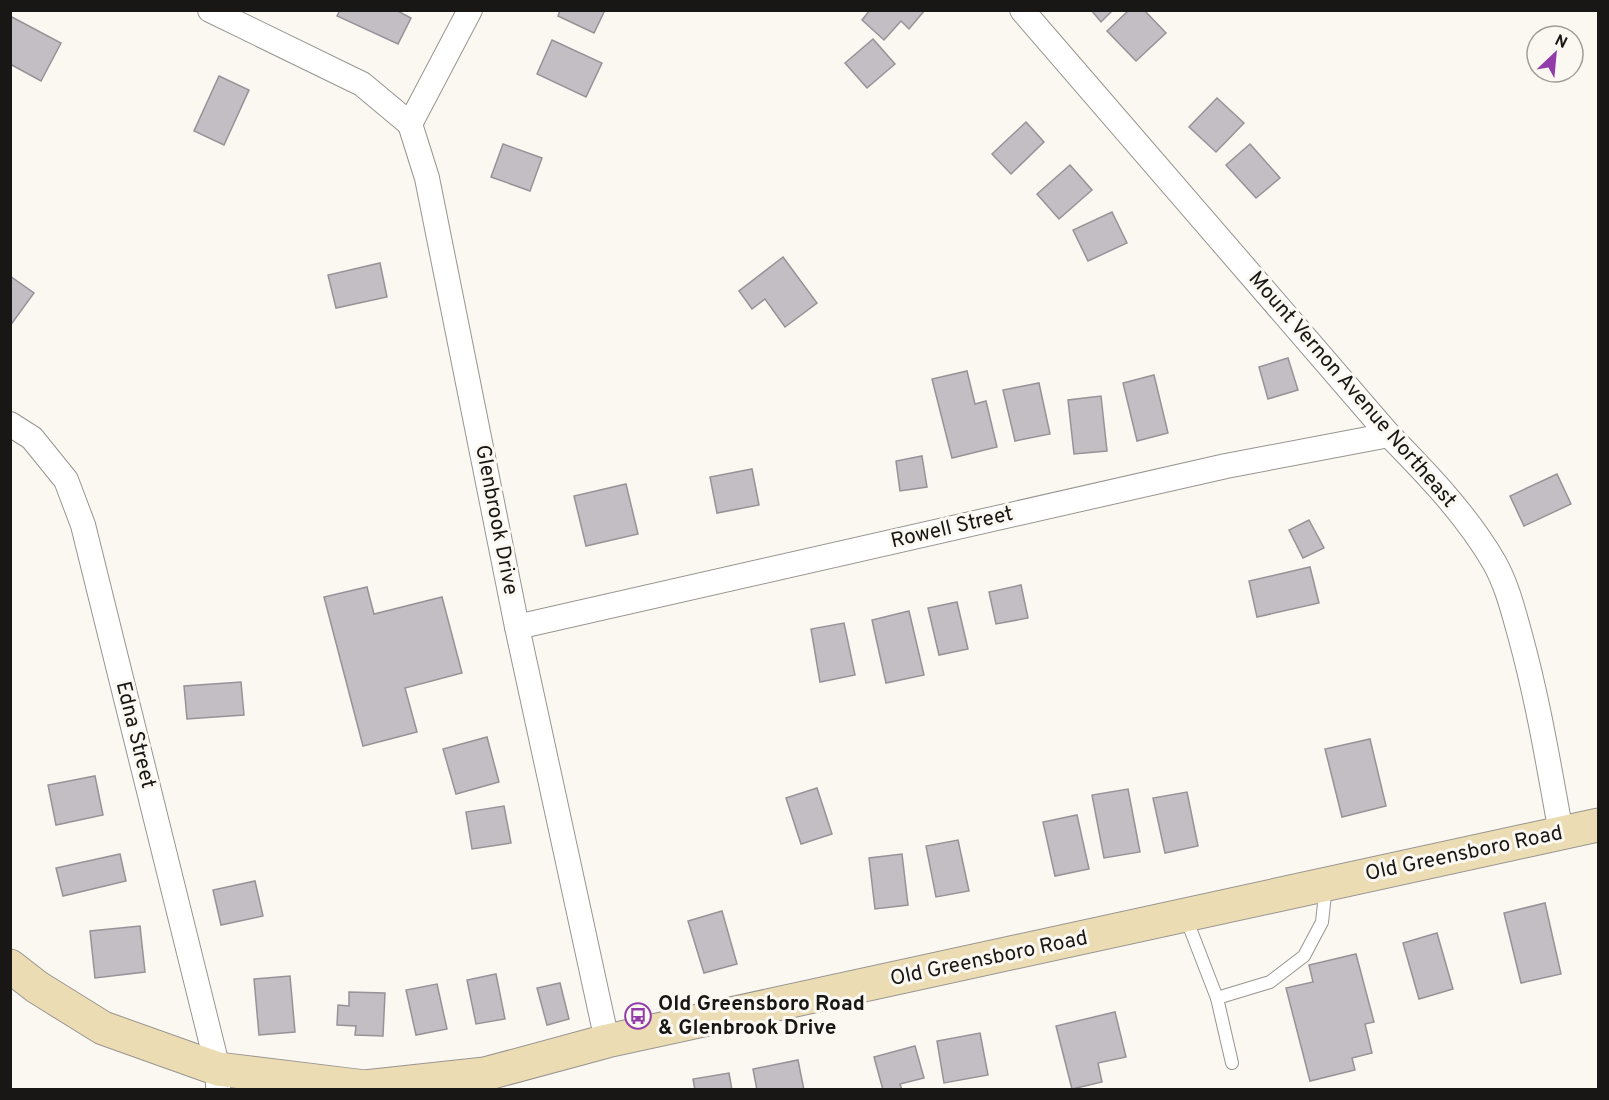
<svg xmlns="http://www.w3.org/2000/svg" width="1609" height="1100" font-family="Overpass,sans-serif">
<rect width="100%" height="100%" fill="#fbf8f2"/>
<!-- building -->
<g fill="#c2bec3" stroke="#969398" stroke-width="1.5">
<path d="M340,10H396L411,18L398,44L337,16Z"/>
<path d="M560,10H605L594,33L558,16Z"/>
<path d="M870,10H925L909,29L901,21L884,40L862,20Z"/>
<path d="M1091,10H1113L1101,22Z"/>
<path d="M1129,10H1144L1166,33L1136,61L1107,31Z"/>
<path d="M10,16L61,43L41,81L10,64Z"/>
<path d="M873,39L895,64L867,88L845,63Z"/>
<path d="M552,40L602,63L586,97L537,74Z"/>
<path d="M219,76L249,90L224,145L194,131Z"/>
<path d="M1217,98L1244,123L1216,152L1189,127Z"/>
<path d="M1026,122L1044,142L1011,174L992,154Z"/>
<path d="M503,144L542,158L530,191L491,177Z"/>
<path d="M1250,144L1280,178L1256,198L1226,165Z"/>
<path d="M1070,165L1092,190L1059,219L1037,194Z"/>
<path d="M1112,212L1127,243L1088,261L1073,230Z"/>
<path d="M783,257L817,303L785,327L765,299L752,309L739,291Z"/>
<path d="M380,263L387,297L336,308L328,275Z"/>
<path d="M10,276L34,293L10,326Z"/>
<path d="M1288,358L1298,390L1268,399L1259,367Z"/>
<path d="M967,371L975,404L986,401L997,447L952,458L932,379Z"/>
<path d="M1154,375L1168,433L1137,441L1123,383Z"/>
<path d="M1039,383L1050,434L1015,441L1003,390Z"/>
<path d="M1101,396L1107,451L1074,454L1068,400Z"/>
<path d="M922,456L927,487L900,491L896,461Z"/>
<path d="M752,469L759,505L717,513L710,477Z"/>
<path d="M1557,474L1571,504L1524,526L1510,496Z"/>
<path d="M626,484L638,534L586,546L574,496Z"/>
<path d="M1309,520L1324,548L1303,558L1289,530Z"/>
<path d="M1310,567L1319,603L1257,617L1249,581Z"/>
<path d="M1021,585L1028,618L996,624L989,592Z"/>
<path d="M367,587L374,614L442,597L462,673L405,688L417,732L363,746L324,597Z"/>
<path d="M957,602L968,649L939,655L928,608Z"/>
<path d="M909,611L924,675L886,683L872,620Z"/>
<path d="M844,623L855,675L820,682L811,629Z"/>
<path d="M241,682L244,715L187,719L184,686Z"/>
<path d="M487,737L499,782L456,794L443,749Z"/>
<path d="M1370,739L1386,806L1342,817L1325,749Z"/>
<path d="M95,776L103,815L56,825L48,785Z"/>
<path d="M817,788L832,834L801,844L786,798Z"/>
<path d="M1128,789L1140,852L1104,858L1092,795Z"/>
<path d="M1187,792L1198,846L1165,853L1153,798Z"/>
<path d="M504,806L511,843L472,849L466,812Z"/>
<path d="M1077,815L1089,869L1055,876L1043,822Z"/>
<path d="M958,840L969,891L936,897L926,846Z"/>
<path d="M120,854L126,881L63,896L56,868Z"/>
<path d="M902,854L908,905L875,909L869,858Z"/>
<path d="M255,881L263,916L221,925L213,890Z"/>
<path d="M1545,903L1561,974L1521,983L1504,913Z"/>
<path d="M722,911L737,964L704,973L688,921Z"/>
<path d="M140,926L145,972L95,978L90,931Z"/>
<path d="M1437,933L1453,989L1419,999L1403,943Z"/>
<path d="M1356,954L1374,1022L1365,1024L1372,1053L1352,1058L1355,1070L1310,1081L1286,988L1313,982L1309,965Z"/>
<path d="M496,974L505,1019L476,1024L467,980Z"/>
<path d="M290,976L295,1032L259,1035L254,979Z"/>
<path d="M560,983L569,1019L547,1025L537,988Z"/>
<path d="M437,984L447,1029L416,1035L406,990Z"/>
<path d="M349,992L385,993L383,1036L355,1035L356,1026L337,1025L338,1005L349,1006Z"/>
<path d="M1115,1012L1126,1057L1098,1063L1102,1082L1072,1089L1056,1026Z"/>
<path d="M980,1033L988,1075L944,1083L937,1041Z"/>
<path d="M915,1046L924,1078L900,1084L902,1090H883L874,1057Z"/>
<path d="M798,1060L804,1090H757L753,1069Z"/>
<path d="M729,1073L732,1090H695L693,1079Z"/>
</g>
<g fill="none" stroke-linecap="round" stroke-linejoin="round">
<!-- lane casing -->
<g stroke="#989590" stroke-width="14">
<g id="lane">
<path d="M1186,918L1217,998"/>
<path d="M1232,1063L1217,998L1270,982L1304,956L1322,922L1326,885"/>
</g>
</g>
<!-- street casing -->
<g stroke="#989590" stroke-width="26">
<g id="street">
<path d="M210,10L362,84L410,124"/>
<path d="M470,10L410,124L427,178L517,627L607,1041"/>
<path d="M1022,10L1389,435C1427,474 1466,514 1494,562C1507,585 1513,610 1520,635C1538,700 1549,767 1561,833"/>
<path d="M10,424L32,438L66,480L83,525L218,1069V1090"/>
<path d="M517,627L1226,466L1389,435"/>
</g>
</g>
<!-- secondary casing -->
<g stroke="#989590" stroke-width="35">
<path id="secondary" d="M10,966L37,987L103,1028L218,1069L365,1087L374,1086L485,1074L607,1041L1598,825"/>
</g>
<!-- lane -->
<use href="#lane" stroke="#fff" stroke-width="12"/>
<!-- street -->
<use href="#street" stroke="#fff" stroke-width="24"/>
<!-- secondary -->
<use href="#secondary" stroke="#ecdcb4" stroke-width="33"/>
</g>
<!-- icons -->
<defs>
<g id="bus-ring" transform="scale(1.35)"><circle r="9.5" fill="#fbf8f2" stroke="#923ca9" stroke-width="1.5"/><path d="M-5-6H5V4H4V6H2V4H-2V6H-4V4H-5ZM-3.5-4V0h7V-4ZM-3.5 1.2v1.5H-2V1.2ZM2 1.2v1.5H3.5V1.2Z" fill="#923ca9"/></g>
</defs>
<g fill-rule="evenodd">
<use href="#bus-ring" x="638" y="1016"/>
</g>
<g text-anchor="middle" dominant-baseline="central" stroke-width="6" stroke-linejoin="round" paint-order="stroke">
<!-- street labels -->
<g font-size="21" fill="#191715" stroke="#fbf8f2">
<text transform="translate(1352 390) rotate(49)">Mount Vernon Avenue Northeast</text>
<text transform="translate(496 520) rotate(79)">Glenbrook Drive</text>
<text transform="translate(952 528) rotate(-13)">Rowell Street</text>
<text transform="translate(135 735) rotate(76)">Edna Street</text>
<text transform="translate(1464 854) rotate(-12)">Old Greensboro Road</text>
<text transform="translate(989 959) rotate(-12)">Old Greensboro Road</text>
</g>
<!-- poi labels -->
<g font-size="21" font-weight="bold" fill="#191715" stroke="#fbf8f2" text-anchor="start">
<text x="658" y="1004">Old Greensboro Road<tspan x="658" dy="24">&amp; Glenbrook Drive</tspan></text>
</g>
</g>
<!-- border -->
<rect width="1609" height="1100" fill="none" stroke="#191715" stroke-width="24"/>
<!-- north arrow -->
<g transform="translate(1555 54) rotate(26)"><circle r="28" fill="#fbf8f2" stroke="#a19e9a" stroke-width="1.5"/>
<path d="M0-4.5L10 22L0 15L-10 22Z" fill="#923ca9"/>
<text y="-9" font-size="16" font-weight="bold" text-anchor="middle" fill="#191715">N</text>
</g>
</svg>
